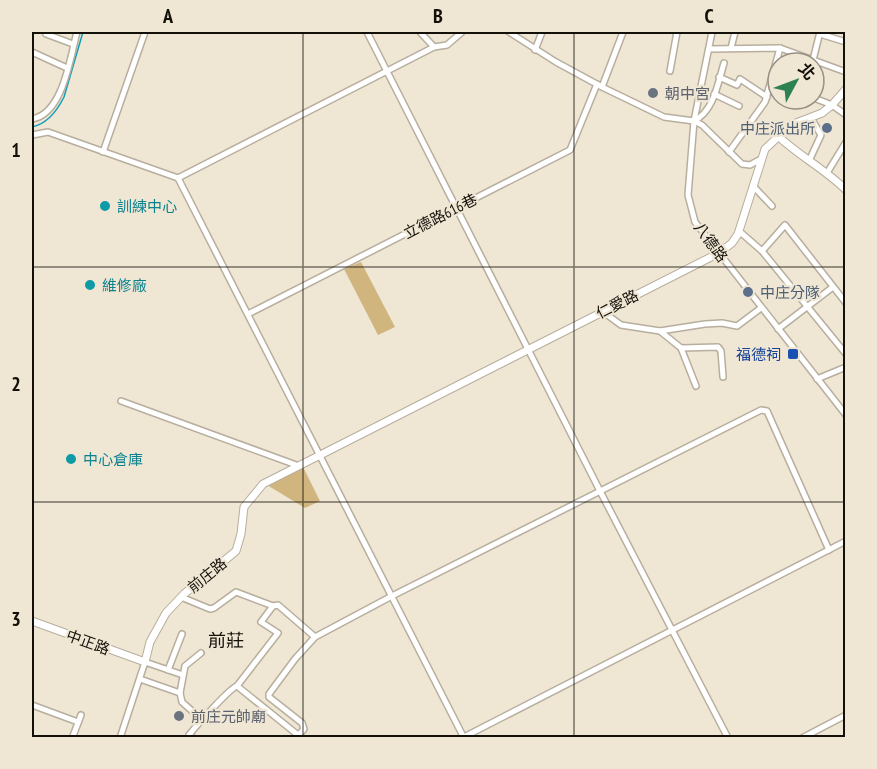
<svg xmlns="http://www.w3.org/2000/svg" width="877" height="769" font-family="'PT Sans Narrow','Noto Sans TC',sans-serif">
<rect width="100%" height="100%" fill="#efe6d4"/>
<!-- green -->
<g fill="#d0b57f">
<path d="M361,262L395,327L378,335L344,269Z"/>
<path d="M303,467L320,501L305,508L267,485Z"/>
</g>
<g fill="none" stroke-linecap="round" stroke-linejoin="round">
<!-- stream -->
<path stroke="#129eb9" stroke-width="1.5" d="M32,127C47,124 57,111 64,97L83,32"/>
<!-- street casing -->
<g stroke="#b7ae9d" stroke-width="8">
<g id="street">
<path d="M367,32L600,491L728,738"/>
<path d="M420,32L434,47L447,45L462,32"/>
<path d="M509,32L556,62L602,87L664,117L694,121L702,125L742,164L750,165L761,159"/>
<path d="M712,32L694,121L688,195L695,222L846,415"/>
<path d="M46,34L73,44"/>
<path d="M820,34L846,42"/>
<path d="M731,48L735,32"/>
<path d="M709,49L780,48L846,72"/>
<path d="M535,50L542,32"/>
<path d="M32,52L67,68"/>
<path d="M813,60L820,32"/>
<path d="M670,71L677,32"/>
<path d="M719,77L737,85L740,79L767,97"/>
<path d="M602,87L623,32"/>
<path d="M714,94L739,106"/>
<path d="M814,98L832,105L846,115"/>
<path d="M32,119C63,114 70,58 77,32"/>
<path d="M694,121C714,111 718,83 724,63"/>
<path d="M32,135L48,132L178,178L464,738"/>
<path d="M103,152L145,32"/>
<path d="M729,152L765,102L780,48"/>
<path d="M809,161L821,135L811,118"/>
<path d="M827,173L846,142"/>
<path d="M178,178L434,47"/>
<path d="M753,186L772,206"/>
<path d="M739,231L762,251L846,354"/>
<path d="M762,251L785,225L846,303"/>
<path d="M602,311L621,325L660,331L705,324L722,323L737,326L761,308"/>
<path d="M248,314L570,150L597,84"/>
<path d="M778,329L833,287"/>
<path d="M660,331L681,348L696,386"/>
<path d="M681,348L718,347L721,351L723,377"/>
<path d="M817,379L846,367"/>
<path d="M121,401L299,466"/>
<path d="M181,597L210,609L214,608L236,592L273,606L278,605L315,637"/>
<path d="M201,653L185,666L180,693L182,702L201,719"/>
<path d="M168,670L182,634"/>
<path d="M140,679L180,693"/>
<path d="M237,686L298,735"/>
<path d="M32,705L78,722"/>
<path d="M75,738L73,736L81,715"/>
<path d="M120,738L145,662L183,675"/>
<path d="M193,738L189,735C196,726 230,688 237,686L278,633L261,622L273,606"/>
<path d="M296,738L304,729L302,723L269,697V694L295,659L315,637L392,596L761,410L767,411L829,550"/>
<path d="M462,738L846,541"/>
<path d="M802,738L846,715"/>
</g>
</g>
<!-- secondary casing -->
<g stroke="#b7ae9d" stroke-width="9">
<g id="secondary">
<path d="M778,136C799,156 825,169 846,190"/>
<path d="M32,621L145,662L150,642L166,613L184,594L236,551L241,534L244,507L263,484L719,253L732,243L738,234L765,149L791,125L822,113L832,105L846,89"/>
</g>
</g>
<!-- street -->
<use href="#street" stroke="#fff" stroke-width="5"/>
<!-- secondary -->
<use href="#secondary" stroke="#fff" stroke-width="7"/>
</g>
<!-- grid -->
<path fill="none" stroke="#131009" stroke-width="1.5" stroke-opacity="0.55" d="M303,32V738M574,32V738M32,267H846M32,502H846"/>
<!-- markers -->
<g fill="#6b7280" stroke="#efe6d4" stroke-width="2">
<circle cx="653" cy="93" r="6"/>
<circle cx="179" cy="716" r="6"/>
</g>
<g fill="#5c6f8a" stroke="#efe6d4" stroke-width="2">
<circle cx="827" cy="128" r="6"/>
<circle cx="748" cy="292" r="6"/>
</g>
<g fill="#0f9aa8" stroke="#efe6d4" stroke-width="2">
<circle cx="105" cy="206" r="6"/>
<circle cx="90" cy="285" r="6"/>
<circle cx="71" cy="459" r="6"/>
</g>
<rect fill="#1a4fb4" stroke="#efe6d4" stroke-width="2" x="787" y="348" width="12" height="12" rx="3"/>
<g text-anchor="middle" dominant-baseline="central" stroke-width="4.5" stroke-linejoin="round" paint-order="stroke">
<!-- worship labels -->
<g font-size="15" fill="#5b616d" stroke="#efe6d4" text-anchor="start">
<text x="665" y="93">朝中宮</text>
<text x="191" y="716">前庄元帥廟</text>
</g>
<!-- service labels -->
<g font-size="15" fill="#4e5e75" stroke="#efe6d4" text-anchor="end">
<text x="815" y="128">中庄派出所</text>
<text x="760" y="292" text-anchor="start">中庄分隊</text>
</g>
<!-- culture labels -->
<g font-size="15" fill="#0d838f" stroke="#efe6d4" text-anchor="start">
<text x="117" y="206">訓練中心</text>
<text x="102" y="285">維修廠</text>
<text x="83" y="459">中心倉庫</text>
</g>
<!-- street labels -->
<g font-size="15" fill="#131009" stroke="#efe6d4">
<text transform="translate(440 216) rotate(-27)">立德路616巷</text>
<text transform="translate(711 242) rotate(54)">八德路</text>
<text transform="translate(617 304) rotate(-27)">仁愛路</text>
<text transform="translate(207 575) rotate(-39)">前庄路</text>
<text transform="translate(88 642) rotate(20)">中正路</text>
</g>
<!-- transit labels -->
<g font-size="15" fill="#164399" stroke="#efe6d4" text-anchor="end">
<text x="781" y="354">福德祠</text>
</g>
<!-- quarter labels -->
<g font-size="18" fill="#131009" stroke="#efe6d4">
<text x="226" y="640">前莊</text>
</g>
</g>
<!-- border -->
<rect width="877" height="769" fill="none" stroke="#efe6d4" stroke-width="66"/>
<!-- north arrow -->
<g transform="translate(796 81) rotate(49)"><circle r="28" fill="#efe6d4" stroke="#979083" stroke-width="1.5"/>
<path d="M0-4.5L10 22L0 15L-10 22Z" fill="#2d8153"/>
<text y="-9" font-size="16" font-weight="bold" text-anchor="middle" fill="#131009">北</text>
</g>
<rect x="33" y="33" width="811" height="703" fill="none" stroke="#131009" stroke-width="2"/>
<g font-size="20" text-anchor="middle" font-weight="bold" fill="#131009">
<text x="168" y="23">A</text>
<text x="438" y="23">B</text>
<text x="709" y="23">C</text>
<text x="16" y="157">1</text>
<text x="16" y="391">2</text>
<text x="16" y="626">3</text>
</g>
</svg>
